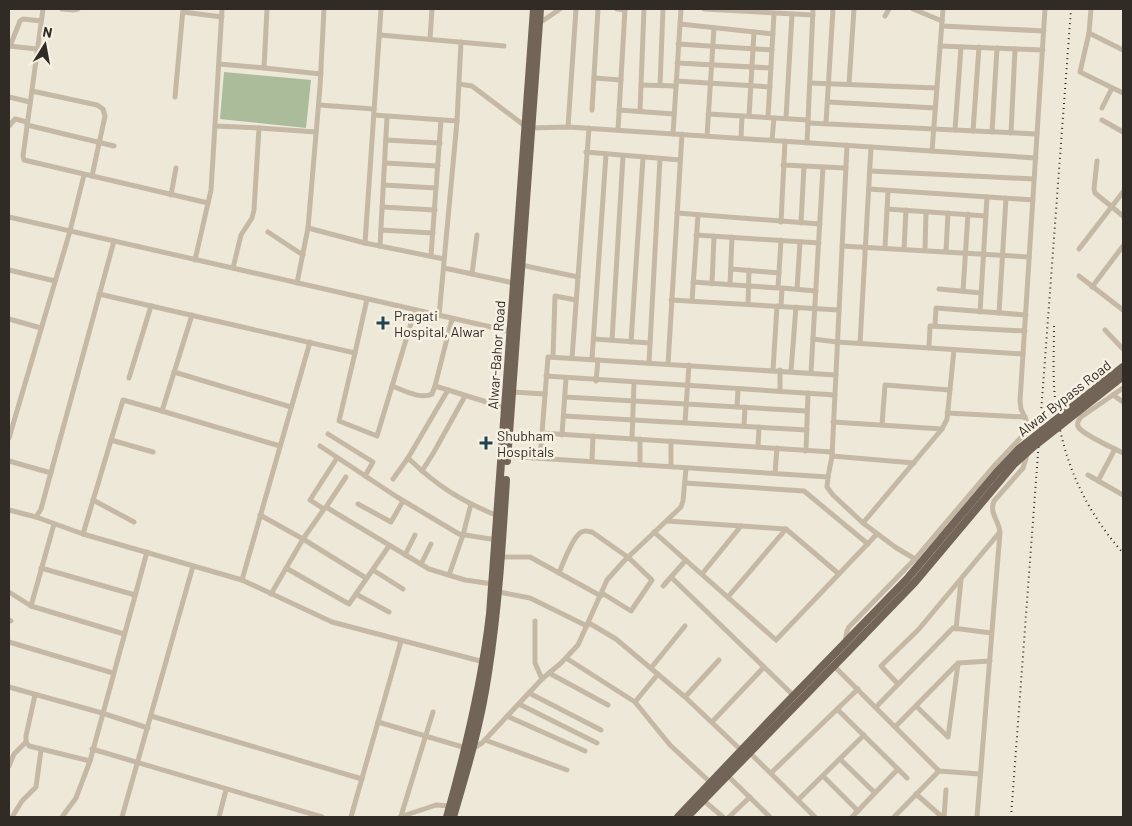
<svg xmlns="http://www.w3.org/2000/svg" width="1132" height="826" font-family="Barlow,sans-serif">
<rect width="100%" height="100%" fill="#eee8d8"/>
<!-- green -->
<path fill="#aabc99" d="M224,72L311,80L306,128L220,119Z"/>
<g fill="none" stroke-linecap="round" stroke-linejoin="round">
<!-- minor -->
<g stroke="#c5b9a5" stroke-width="5">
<path d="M43,9L23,156L24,160L208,203"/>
<path d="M62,9L73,10L78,9"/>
<path d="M267,9L264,68L321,74"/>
<path d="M617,9L625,10"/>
<path d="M704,9L813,15"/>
<path d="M913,9L942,21"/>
<path d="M1091,9L1089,33L1080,72L1123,93"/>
<path d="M183,12L222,17"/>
<path d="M885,16L889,9"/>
<path d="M538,24L560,9"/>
<path d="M680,24L773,34"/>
<path d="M942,26L1044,31"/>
<path d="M1089,33L1123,50"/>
<path d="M380,35L504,46"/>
<path d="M430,39L432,9"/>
<path d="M678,44L772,50"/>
<path d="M9,46L37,49"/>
<path d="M10,46L20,21L23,19L41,21"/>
<path d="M940,46L1043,50"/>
<path d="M677,63L771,68"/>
<path d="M219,64L264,68"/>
<path d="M594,78L621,80"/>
<path d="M676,81L770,87"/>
<path d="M810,83L937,88"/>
<path d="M459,84L472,86L525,126L531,128L568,127L1036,158"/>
<path d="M849,84L854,9"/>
<path d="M641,85L676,86"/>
<path d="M660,85L663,9"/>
<path d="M32,91L97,105L103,109L105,116L92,176"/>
<path d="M9,97L30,102"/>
<path d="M175,97L183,9"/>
<path d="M828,102L935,108"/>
<path d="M319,105L374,109"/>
<path d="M1102,108L1112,88"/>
<path d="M592,110L598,9"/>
<path d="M619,110L674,114"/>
<path d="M640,111L644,9"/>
<path d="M708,114L808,120"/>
<path d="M374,115L457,121"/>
<path d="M749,116L754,32"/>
<path d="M768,117L774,14"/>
<path d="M786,118L792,14"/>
<path d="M1102,120L1123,132"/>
<path d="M808,123L1037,134"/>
<path d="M826,123L833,9"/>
<path d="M27,125L114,146"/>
<path d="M9,126L15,119L27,122"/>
<path d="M215,126L259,128L254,210L252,218L241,235L233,268"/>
<path d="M568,127L576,9"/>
<path d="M259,128L316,132"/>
<path d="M618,130L625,9"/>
<path d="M955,130L961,47"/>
<path d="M973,131L979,47"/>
<path d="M992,132L997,48"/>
<path d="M1011,133L1015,49"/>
<path d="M673,134L681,9"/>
<path d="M707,136L714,28"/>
<path d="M741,138L742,116"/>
<path d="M386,140L440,143"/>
<path d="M772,140L774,118"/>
<path d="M807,143L813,9"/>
<path d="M932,151L943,9"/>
<path d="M586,152L680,160"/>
<path d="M1097,161L1094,189L1095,193L1123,216"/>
<path d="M385,163L438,166"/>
<path d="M783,165L846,168"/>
<path d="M870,171L1034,179"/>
<path d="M384,185L436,188"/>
<path d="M869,189L1033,200"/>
<path d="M171,195L176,168"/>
<path d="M382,207L435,210"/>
<path d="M887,209L986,216"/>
<path d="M677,213L820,224"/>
<path d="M9,217L513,332"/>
<path d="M781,222L785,141"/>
<path d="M801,223L804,166"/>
<path d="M308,228L365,243L444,259"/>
<path d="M381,230L433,233"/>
<path d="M268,232L303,255"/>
<path d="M696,235L819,243"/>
<path d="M365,243L381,9"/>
<path d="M380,246L387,117"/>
<path d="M842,246L1029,257"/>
<path d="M885,248L888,191"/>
<path d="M904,249L906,210"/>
<path d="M1079,249L1123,192"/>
<path d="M925,250L926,212"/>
<path d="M946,251L948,213"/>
<path d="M431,256L441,120"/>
<path d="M195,260L211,190L222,9"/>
<path d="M521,265L578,277"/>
<path d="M444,268L514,283"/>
<path d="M731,269L779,273"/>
<path d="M9,270L55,281"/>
<path d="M472,274L477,235"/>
<path d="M1079,276L1123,310"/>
<path d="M693,282L778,288L781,240"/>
<path d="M297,283L308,228L320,87L324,9"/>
<path d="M712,284L714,236"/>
<path d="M730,285L732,237"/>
<path d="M1092,287L1123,246"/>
<path d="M797,289L800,242"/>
<path d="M939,289L981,293"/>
<path d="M963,291L968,214"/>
<path d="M99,294L355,353L367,299"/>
<path d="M671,300L839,310"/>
<path d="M692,301L698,215"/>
<path d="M748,304L749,270"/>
<path d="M781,306L782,288L816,291"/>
<path d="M980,312L987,197"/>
<path d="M999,313L1006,198"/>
<path d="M439,316L457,121L461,42"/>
<path d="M9,319L41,328"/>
<path d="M935,326L936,308L1026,315"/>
<path d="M1105,330L1123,349"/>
<path d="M594,339L650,343"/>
<path d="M813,339L837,342L1023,354"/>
<path d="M612,340L623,156"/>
<path d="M631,342L643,158"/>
<path d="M860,343L871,147"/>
<path d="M929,348L930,326L1025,331"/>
<path d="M355,353L339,421L377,436L415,310"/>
<path d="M553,357L555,296L576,300"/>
<path d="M572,358L589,128"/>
<path d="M592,359L606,154"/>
<path d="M649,363L660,159"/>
<path d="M668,364L682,134"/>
<path d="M773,370L777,306"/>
<path d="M791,371L796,307"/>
<path d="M174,372L291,407"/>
<path d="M811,372L823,167"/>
<path d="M546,376L835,395"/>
<path d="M129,378L151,306"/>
<path d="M596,381L598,360"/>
<path d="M392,386C403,390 421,400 432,394L435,386L506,408"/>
<path d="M435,386L452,319"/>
<path d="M1123,388L1081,417C1078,421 1076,424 1079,428C1086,436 1113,448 1123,453"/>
<path d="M780,391V370"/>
<path d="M512,392L545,394"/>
<path d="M1113,395L1123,402"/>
<path d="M565,397L807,411"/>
<path d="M737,407L738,389"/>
<path d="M162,411L280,446"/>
<path d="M947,413L1025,417"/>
<path d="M564,416L807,430"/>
<path d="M685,422L689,365"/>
<path d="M833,422L942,429"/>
<path d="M882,425L885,385L950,390"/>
<path d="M744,426L745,407"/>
<path d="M542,433L832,452"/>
<path d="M328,434L373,462L365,476"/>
<path d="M562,435L566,378"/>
<path d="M9,438L70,231L84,175"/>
<path d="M632,439L634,383"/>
<path d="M111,440L153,452"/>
<path d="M320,446L397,497L459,534L497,540"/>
<path d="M758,447L759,427"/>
<path d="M806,451L808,393"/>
<path d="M506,456L828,477L827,487L833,495L863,523L895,547L915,559"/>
<path d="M832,456L914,463"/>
<path d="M408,458C437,486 461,501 498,516"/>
<path d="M540,458L548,357L836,375"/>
<path d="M9,461L51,473"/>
<path d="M592,461L593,436"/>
<path d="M640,465V439"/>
<path d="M671,466V441"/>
<path d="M422,471L434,452L465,396"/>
<path d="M775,473L777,448"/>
<path d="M1088,475L1123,495"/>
<path d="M346,477L326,507L429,569L465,580L493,584"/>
<path d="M828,477L832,456L847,145"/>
<path d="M393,479L408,458L448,390"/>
<path d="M1098,481L1115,449"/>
<path d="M685,483L804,491L868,544"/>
<path d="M93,500L134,522"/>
<path d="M358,504L391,522L403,501"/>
<path d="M9,510L36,517L41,509L114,241"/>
<path d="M260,515L303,539L366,578"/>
<path d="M36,517L83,534L242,580L332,622L484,662"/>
<path d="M667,521L786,529L839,574"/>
<path d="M863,523L942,429L947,419L954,350"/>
<path d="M654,532L776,640L877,534"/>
<path d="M83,534L123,400L162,411L192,315"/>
<path d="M405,555L415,535"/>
<path d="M501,557H530L601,596"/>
<path d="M421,564L431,544"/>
<path d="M41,568L135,595"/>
<path d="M286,568L349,604L389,546"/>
<path d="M373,570L403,589"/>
<path d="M559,573C563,563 572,539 580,533C584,530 587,531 592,532L629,558L652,580L631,611L602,593"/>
<path d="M702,574L741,526"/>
<path d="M449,575L463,535L471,504"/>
<path d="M671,577L794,696"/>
<path d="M242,580L310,342"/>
<path d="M663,586L686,560"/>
<path d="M9,592L31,606L124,634"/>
<path d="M499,592L530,598L587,626"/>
<path d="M271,594L303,539L324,509L310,500L337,458"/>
<path d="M356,594L389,612"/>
<path d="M728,597L786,529"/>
<path d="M31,606L54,524"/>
<path d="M9,620L11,621"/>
<path d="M535,621V663L542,679"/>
<path d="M589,623L616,639L685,697L743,752"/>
<path d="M956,629L961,580"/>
<path d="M9,642L113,673"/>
<path d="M845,642L847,631L849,627L915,559L994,466L1030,428L1021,409L1020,401L1023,354L1045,9"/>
<path d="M566,658L635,702L670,745L711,783"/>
<path d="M833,665L939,771"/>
<path d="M651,668L685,626"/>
<path d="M549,673L608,705"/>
<path d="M898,684L881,666L919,629L999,533"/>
<path d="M9,687L102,713L148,728"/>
<path d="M529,693L601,730"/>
<path d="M35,695L26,736V742L29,746L90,761L147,552"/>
<path d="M685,697L719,660"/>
<path d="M635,702L658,674"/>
<path d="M519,704L597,743"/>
<path d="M916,706L948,737L958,664"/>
<path d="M876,707L953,628L991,633"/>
<path d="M837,709L907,778"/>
<path d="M151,716L362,779"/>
<path d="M507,716L585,751"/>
<path d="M378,722L466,748"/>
<path d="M712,722L764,667"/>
<path d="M895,727L958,663L990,661"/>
<path d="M485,740L567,770"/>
<path d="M92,749L322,817"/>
<path d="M472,749L482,743L542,679L561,663L578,645L607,580L624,561L681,507L683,501L686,468"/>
<path d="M749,752L815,817"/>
<path d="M840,759L875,793"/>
<path d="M9,766L14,754L26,742"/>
<path d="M771,773L858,689"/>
<path d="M727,775L770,817"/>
<path d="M823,776L858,811"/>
<path d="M916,794L941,816"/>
<path d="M703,800L723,817"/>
<path d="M798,800L864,735"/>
<path d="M401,816L433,712"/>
<path d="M12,817L22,801L36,787L41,750"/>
<path d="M62,817L76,798L90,761"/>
<path d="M122,817L193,566"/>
<path d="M219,817L226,790"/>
<path d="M351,817L401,641"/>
<path d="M400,817L436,805L450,806"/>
<path d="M729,817L750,797"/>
<path d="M852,817L898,769"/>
<path d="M894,817L939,771L980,774"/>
<path d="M944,817L946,790"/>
<path d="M977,817L1000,532C999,521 989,513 994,501L1023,468L1028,452"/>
</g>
<!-- primary -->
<g stroke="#726557" stroke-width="8">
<path d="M507,461L540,9"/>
<path d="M447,817C466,750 482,684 490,614L534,9"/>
<path d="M453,817C467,770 481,722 488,673C498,609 502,544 506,480"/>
<path d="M678,817L774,716L907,579L997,472L1019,449"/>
<path d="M687,817L862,637"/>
</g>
<!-- rail -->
<g stroke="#312b25" stroke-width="2" stroke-dasharray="1 4" stroke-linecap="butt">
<path d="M1054,326C1054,354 1052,385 1057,414C1066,468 1087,512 1123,553"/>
<path d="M1011,817L1071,9"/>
</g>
<!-- primary-bridge -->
<g stroke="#726557" stroke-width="8">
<path d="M1019,449L1123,367"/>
<path d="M862,637L915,582L1014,464L1034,446L1123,376"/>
</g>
</g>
<!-- markers -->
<g fill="#1f434f" stroke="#f7f1e3" stroke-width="2">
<path d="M380.5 315.5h5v5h5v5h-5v5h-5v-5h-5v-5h5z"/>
<path d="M483.5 435.5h5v5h5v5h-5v5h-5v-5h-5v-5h5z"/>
</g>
<g text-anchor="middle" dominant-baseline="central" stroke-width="5" stroke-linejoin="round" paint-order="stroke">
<!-- poi labels -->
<g font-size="14" fill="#312b25" stroke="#f7f1e3" text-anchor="start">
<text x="394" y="315">Pragati<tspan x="394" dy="16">Hospital, Alwar</tspan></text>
<text x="497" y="435">Shubham<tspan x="497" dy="16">Hospitals</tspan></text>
</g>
<!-- street labels -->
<g font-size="14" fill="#312b25" stroke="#f7f1e3">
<text transform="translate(496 355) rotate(-86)">Alwar-Bahor Road</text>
<text transform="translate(1064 398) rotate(-38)">Alwar Bypass Road</text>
</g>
</g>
<!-- border -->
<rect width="1132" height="826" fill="none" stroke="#312b25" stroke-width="20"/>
<!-- north arrow -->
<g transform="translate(45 45) rotate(11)" stroke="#f7f1e3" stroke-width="4" paint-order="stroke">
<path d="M0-4L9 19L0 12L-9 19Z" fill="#312b25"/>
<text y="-8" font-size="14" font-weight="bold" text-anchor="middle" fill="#312b25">N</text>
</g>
</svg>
